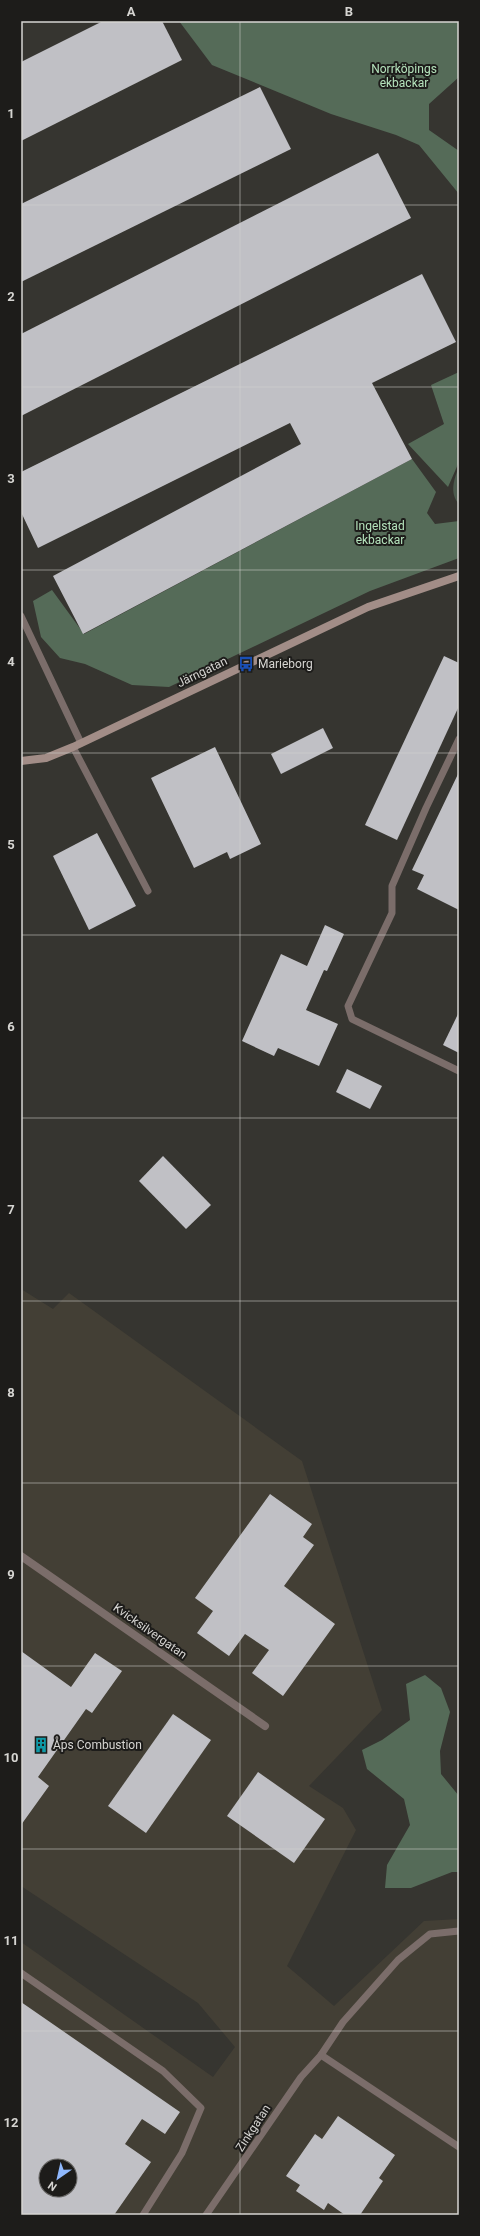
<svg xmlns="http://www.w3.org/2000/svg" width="480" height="2236" font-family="Roboto,sans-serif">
<rect width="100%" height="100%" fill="#363530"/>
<!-- built -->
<path fill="#433f35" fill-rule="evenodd" d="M21,1289L53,1309L69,1293L302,1461L382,1710L309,1786L343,1808L356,1830L287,1966L334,2006L424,1921L459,1919V2215H21V1942L213,2077L235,2047L198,2003L21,1886ZM46,2166H70V2190H46Z"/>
<!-- green -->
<path fill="#4b5a4d" d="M459,467V504C449,494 454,478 459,467Z"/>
<!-- forest -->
<g fill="#556b58">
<path d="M179,21H459V77L429,104V130L459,151V194L419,145L396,135L331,114L212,65Z"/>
<path d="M459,372V462L448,487L408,444L444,424L431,385Z"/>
<path d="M412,459L436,492L427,513L435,524L459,521V558L370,591L169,687L132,685L85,664L60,658L41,637L33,601L52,590L84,634Z"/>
<path d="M425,1675L441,1688L450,1712L440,1751L441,1774L459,1796V1872H452L411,1888H385L387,1865L410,1825L404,1799L367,1769L362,1750L382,1740L410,1720L406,1684Z"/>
</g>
<!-- building -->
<g fill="#c0c0c5" fill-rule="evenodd">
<path d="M103,21H162L182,60L21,141V62Z"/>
<path d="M260,87L291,149L21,282V204Z"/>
<path d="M378,153L411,218L21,416V334Z"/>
<path d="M422,274L456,342L372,383L412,459L83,634L53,576L301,444L290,423L38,548L21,512V472Z"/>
<path d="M444,656L459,663V706L397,840L365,825Z"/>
<path d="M323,728L333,748L281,774L271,754Z"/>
<path d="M215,747L261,844L230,859L227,852L194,868L151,778Z"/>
<path d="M459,772V910L417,889L424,875L412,870Z"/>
<path d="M97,833L136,906L89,930L53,856Z"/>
<path d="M325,925L344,934L327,971L324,970L306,1010L338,1024L319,1066L278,1048L274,1056L242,1041L281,954L307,966Z"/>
<path d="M459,1012V1053L443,1045Z"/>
<path d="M347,1069L382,1086L370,1109L336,1092Z"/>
<path d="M163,1156L211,1205L186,1229L139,1181Z"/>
<path d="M270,1494L312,1524L303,1537L314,1545L284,1586L335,1624L283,1696L252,1673L269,1650L245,1634L229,1656L197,1633L213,1611L195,1598Z"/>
<path d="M21,1651L71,1687L95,1653L122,1671L92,1713L86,1709L38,1777L49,1786L21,1825Z"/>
<path d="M173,1714L211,1740L146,1833L108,1806Z"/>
<path d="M258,1772L325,1819L294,1863L227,1816Z"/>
<path d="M21,2002L180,2112L165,2134L142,2119L125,2144L151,2162L114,2215H21ZM46,2166H70V2190H46Z"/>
<path d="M338,2116L395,2155L379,2178L383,2181L360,2215H345L328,2203L324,2210L296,2191L300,2185L286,2176L315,2134L322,2139Z"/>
</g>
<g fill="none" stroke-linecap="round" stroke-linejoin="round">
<!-- lane -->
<g stroke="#7b6d6a" stroke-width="7">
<path d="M21,616L81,743"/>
<path d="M459,739L426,808L392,886V913L348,1006L352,1019L459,1071"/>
<path d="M73,747L148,891"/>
<path d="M21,1973L163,2071L201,2108L182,2153L143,2215"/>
<path d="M321,2055L459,2147"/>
<path d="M206,2215L301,2077L321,2055L343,2022L398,1960L430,1934L459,1931"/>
</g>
<!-- street -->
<path stroke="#7b6d6a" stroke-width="8" d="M21,1556L265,1726"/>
<!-- secondary -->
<path stroke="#a28d87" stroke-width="8" d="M21,761L46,758L73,747L368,607L459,576"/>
</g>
<!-- grid -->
<path fill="none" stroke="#d6d5d2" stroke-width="1" stroke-opacity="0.55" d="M240,21V2215M21,205H459M21,387H459M21,570H459M21,753H459M21,935H459M21,1118H459M21,1301H459M21,1483H459M21,1666H459M21,1849H459M21,2031H459"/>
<!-- icons -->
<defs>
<g id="bus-bare" transform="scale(1.2)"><path d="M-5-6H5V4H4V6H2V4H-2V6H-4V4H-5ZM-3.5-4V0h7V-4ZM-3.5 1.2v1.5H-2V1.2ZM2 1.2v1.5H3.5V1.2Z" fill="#1a4fb4" stroke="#1d1c1a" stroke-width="2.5" paint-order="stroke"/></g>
<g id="building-bare" transform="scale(1.2)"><path d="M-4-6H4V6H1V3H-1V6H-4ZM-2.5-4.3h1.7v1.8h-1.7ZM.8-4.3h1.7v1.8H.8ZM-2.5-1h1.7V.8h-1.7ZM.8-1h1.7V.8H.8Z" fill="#0f9aa8" stroke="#1d1c1a" stroke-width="2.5" paint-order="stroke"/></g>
</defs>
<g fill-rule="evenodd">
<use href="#bus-bare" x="246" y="664"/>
<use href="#building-bare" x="41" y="1745"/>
</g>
<g text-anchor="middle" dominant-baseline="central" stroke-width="4" stroke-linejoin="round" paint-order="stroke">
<!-- park labels -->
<g font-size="12" fill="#b5e3bc" stroke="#1d1c1a">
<text x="404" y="69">Norrköpings<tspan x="404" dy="14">ekbackar</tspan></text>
<text x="380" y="526">Ingelstad<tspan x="380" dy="14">ekbackar</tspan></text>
</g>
<!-- poi labels -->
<g font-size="12" fill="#d6d5d2" stroke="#1d1c1a" text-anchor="start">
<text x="258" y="664">Marieborg</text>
<text x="53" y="1745">Åps Combustion</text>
</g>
<!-- street labels -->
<g font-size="12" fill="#d6d5d2" stroke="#1d1c1a">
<text transform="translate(202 672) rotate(-26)">Järngatan</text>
<text transform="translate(150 1631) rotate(35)">Kvicksilvergatan</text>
<text transform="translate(253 2128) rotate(-57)">Zinkgatan</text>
</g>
</g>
<!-- border -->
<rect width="480" height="2236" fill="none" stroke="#1d1c1a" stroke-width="44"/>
<!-- north arrow -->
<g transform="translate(58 2178) rotate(214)"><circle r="19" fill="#1d1c1a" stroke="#676664"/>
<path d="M0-3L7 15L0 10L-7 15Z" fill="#8fb8fd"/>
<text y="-6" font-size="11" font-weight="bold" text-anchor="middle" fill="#d6d5d2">N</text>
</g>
<rect x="22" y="22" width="436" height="2192" fill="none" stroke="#d6d5d2" stroke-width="1.5"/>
<g font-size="13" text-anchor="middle" font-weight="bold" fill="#d6d5d2">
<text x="131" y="16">A</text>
<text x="349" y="16">B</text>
<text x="11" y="118">1</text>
<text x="11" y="301">2</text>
<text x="11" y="483">3</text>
<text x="11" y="666">4</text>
<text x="11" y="849">5</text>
<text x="11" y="1031">6</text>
<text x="11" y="1214">7</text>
<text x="11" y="1397">8</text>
<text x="11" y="1579">9</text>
<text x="11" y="1762">10</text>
<text x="11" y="1945">11</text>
<text x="11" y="2127">12</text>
</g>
</svg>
